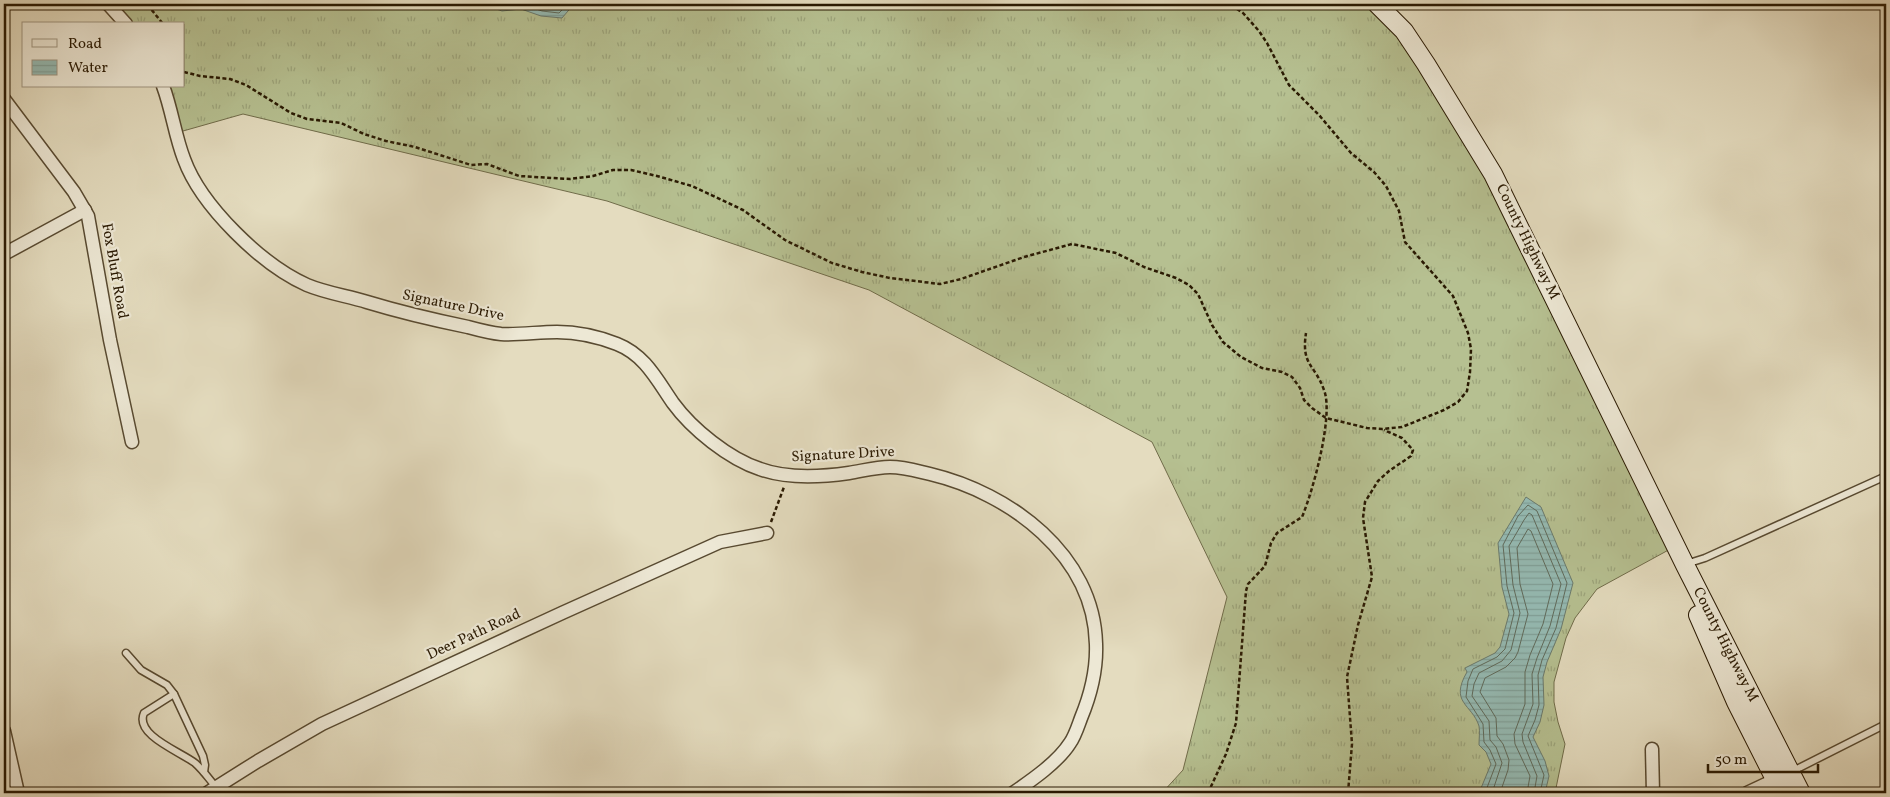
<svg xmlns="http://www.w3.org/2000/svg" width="1890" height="797" font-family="Vollkorn,serif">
<defs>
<pattern id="grass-tufts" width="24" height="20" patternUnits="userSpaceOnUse" patternTransform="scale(1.25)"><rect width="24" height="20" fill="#b6c091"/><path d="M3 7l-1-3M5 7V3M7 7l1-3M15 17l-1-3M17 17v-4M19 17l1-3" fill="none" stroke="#9ca47b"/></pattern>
<pattern id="water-rules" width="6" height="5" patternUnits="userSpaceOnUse" patternTransform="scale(1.25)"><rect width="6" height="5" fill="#95bbb4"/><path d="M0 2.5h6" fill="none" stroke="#80a099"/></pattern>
</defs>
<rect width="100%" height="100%" fill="#e4dcbf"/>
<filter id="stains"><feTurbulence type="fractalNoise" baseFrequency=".004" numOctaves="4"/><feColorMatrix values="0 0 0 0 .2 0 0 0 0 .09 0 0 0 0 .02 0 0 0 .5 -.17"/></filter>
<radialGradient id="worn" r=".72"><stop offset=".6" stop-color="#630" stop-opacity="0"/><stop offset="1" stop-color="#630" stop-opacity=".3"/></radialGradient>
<!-- grass -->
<path fill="url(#grass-tufts)" stroke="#706c4a" d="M108,4H1377L1462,123L1674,547L1597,589L1575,618L1566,638L1554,682V702L1558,722L1565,744L1555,793H1162L1183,770L1227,597L1152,442L869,290L607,201L243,114L176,133L163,86H184V24H126Z"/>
<!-- water -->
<g fill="url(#water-rules)" stroke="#6a7a6d">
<path d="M482,4H574L562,18L541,16L521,9L502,11Z"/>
<path d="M1526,497L1541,507L1573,583L1561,629L1547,662L1543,677L1544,705L1540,722L1533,737L1545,761L1549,776L1545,793H1479L1491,764L1486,752L1479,745C1479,739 1480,731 1479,726C1472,704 1449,703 1467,672L1465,668L1495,653L1500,647L1509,614L1502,587L1498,543Z"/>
</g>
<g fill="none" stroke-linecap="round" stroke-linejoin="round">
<!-- shore -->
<g stroke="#5f6a5b" stroke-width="1">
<path d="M498,4L503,6L522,4L542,11L559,13L568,4"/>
<path d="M1485,793L1496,764L1490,750L1484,742L1483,724L1466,697L1468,681L1473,669L1497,657L1505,649L1514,613L1507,586L1503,545L1518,516L1528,505L1537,511L1567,583L1556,628L1542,660L1538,675L1539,705L1535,720L1528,736L1544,775L1540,793"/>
<path d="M1492,793L1502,763L1496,747L1490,740L1489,721L1472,696L1474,684L1479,673L1502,661L1511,650L1520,613L1513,585L1509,546L1524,520L1529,513L1532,515L1561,584L1550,626L1537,658L1532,674L1533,704L1522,734L1523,742L1537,776L1534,793"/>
<path d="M1500,793L1508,770L1509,760L1503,744L1497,736L1496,718L1480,692L1485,678L1506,667L1515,658L1518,652L1528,614L1520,584L1517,548L1528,529L1531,531L1553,584L1543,624L1530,655L1525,672V704L1514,734L1515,744L1530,776L1527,793"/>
</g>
<!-- lane casing -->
<g stroke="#584a31" stroke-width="9">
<g id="lane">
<path d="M1686,564L1705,558L1886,476"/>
<path d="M126,653L141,670L167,685L174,694L144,713C134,735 181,752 195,763C203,770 209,779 216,787"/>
<path d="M174,694L203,756L205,765L204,772"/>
<path d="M1791,772L1886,724"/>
</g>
</g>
<!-- street casing -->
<g stroke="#584a31" stroke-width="15">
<g id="street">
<path d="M108,4L126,24"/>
<path d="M163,86C172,110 175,136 184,159C201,206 262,265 307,285C326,293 348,296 367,302C400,312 434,320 468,327C479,330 490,333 501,334C520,335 538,332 557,332C576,332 599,337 617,344C645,355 657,380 673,403C692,429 729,459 760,469C787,479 821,477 849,473C862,471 876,467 890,467C904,467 917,471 930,474C1010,493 1094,555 1096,644C1097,671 1091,694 1081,718C1078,726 1075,736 1070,743C1058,762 1032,780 1013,793"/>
<path d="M4,99L74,192L88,216L110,340L132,442"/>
<path d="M4,254L85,210"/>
<path d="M4,731L18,793"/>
<path d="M1652,749L1653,793"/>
<path d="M207,793L258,761L322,724L562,613L720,542L767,533"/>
<path d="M1747,793L1781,777"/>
</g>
</g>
<!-- secondary casing -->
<g stroke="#291902" stroke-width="20">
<g id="secondary">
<path d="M1377,4L1404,31L1426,64L1493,174L1685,565L1801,793"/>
<path d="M1698,615L1736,702L1782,793"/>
</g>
</g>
<!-- path -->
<g stroke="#291902" stroke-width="2.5" stroke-dasharray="4 2.5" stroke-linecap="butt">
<path d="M149,4L151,9L163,24"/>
<path d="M184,72L200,76L230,79L246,85L291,113L307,119L341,123L364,134L386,141L415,147L471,165L487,164L519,176L570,179L593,176L613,170H631L657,176L692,186L743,210L785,240L832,263L862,272L890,278L940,284L961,279L1024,257L1072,244L1116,253L1144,267L1176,278L1189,285L1198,294L1212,325L1223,342L1241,357L1262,368L1282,372L1292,377L1300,388L1304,400L1312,408L1326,418L1367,428L1382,429L1402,427L1444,410L1458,402L1467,391L1470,372L1471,349L1468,333L1453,296L1405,242L1399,211L1386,186L1374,172L1351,153L1319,115L1289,85L1267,43L1259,31L1243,13L1230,4"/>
<path d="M771,522L784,487"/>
<path d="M1208,793L1226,754L1236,723L1246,591L1248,584L1265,566L1271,543L1277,533L1302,517C1313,491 1334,415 1324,390C1315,364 1301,366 1306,333"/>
<path d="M1348,793L1352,744L1347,677L1358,625L1372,577L1363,518L1365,502L1378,481L1389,471L1411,456L1413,450L1402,438L1384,430"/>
</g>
<!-- lane -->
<use href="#lane" stroke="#ede8d5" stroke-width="6"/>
<!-- street -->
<use href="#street" stroke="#ede8d5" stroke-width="12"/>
<!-- secondary -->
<use href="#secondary" stroke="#ede8d5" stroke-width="18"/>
</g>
<g text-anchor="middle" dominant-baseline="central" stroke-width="4.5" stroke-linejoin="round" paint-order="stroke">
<!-- street labels -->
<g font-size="15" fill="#291902" stroke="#ede8d5">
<text transform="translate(1527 242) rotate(64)">County Highway M</text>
<text transform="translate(114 271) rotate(80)">Fox Bluff Road</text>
<text transform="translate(453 306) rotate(12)">Signature Drive</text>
<text transform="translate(843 455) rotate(-3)">Signature Drive</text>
<text transform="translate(474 635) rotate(-25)">Deer Path Road</text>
<text transform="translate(1725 645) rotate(63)">County Highway M</text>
</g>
</g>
<!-- margin -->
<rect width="1890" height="797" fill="none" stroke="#e4dcbf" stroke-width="20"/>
<rect x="5" y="5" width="1880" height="787" fill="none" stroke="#291902" stroke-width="2.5"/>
<rect x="10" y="10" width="1870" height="777" fill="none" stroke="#291902"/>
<!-- legend -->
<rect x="22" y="22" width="162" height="65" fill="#ede8d5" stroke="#9f9581"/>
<rect x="32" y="39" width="25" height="8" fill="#ede8d5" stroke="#9f9581"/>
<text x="68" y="48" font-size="15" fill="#291902">Road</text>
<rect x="32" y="60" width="25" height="15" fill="url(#water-rules)" stroke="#9f9581"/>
<text x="68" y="72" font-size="15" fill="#291902">Water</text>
<!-- scale -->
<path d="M1708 764v8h110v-8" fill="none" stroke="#291902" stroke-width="2.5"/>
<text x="1715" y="764" font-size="15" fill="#291902" stroke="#ede8d5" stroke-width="4" paint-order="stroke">50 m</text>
<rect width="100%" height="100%" filter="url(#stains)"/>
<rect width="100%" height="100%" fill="url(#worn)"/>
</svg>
